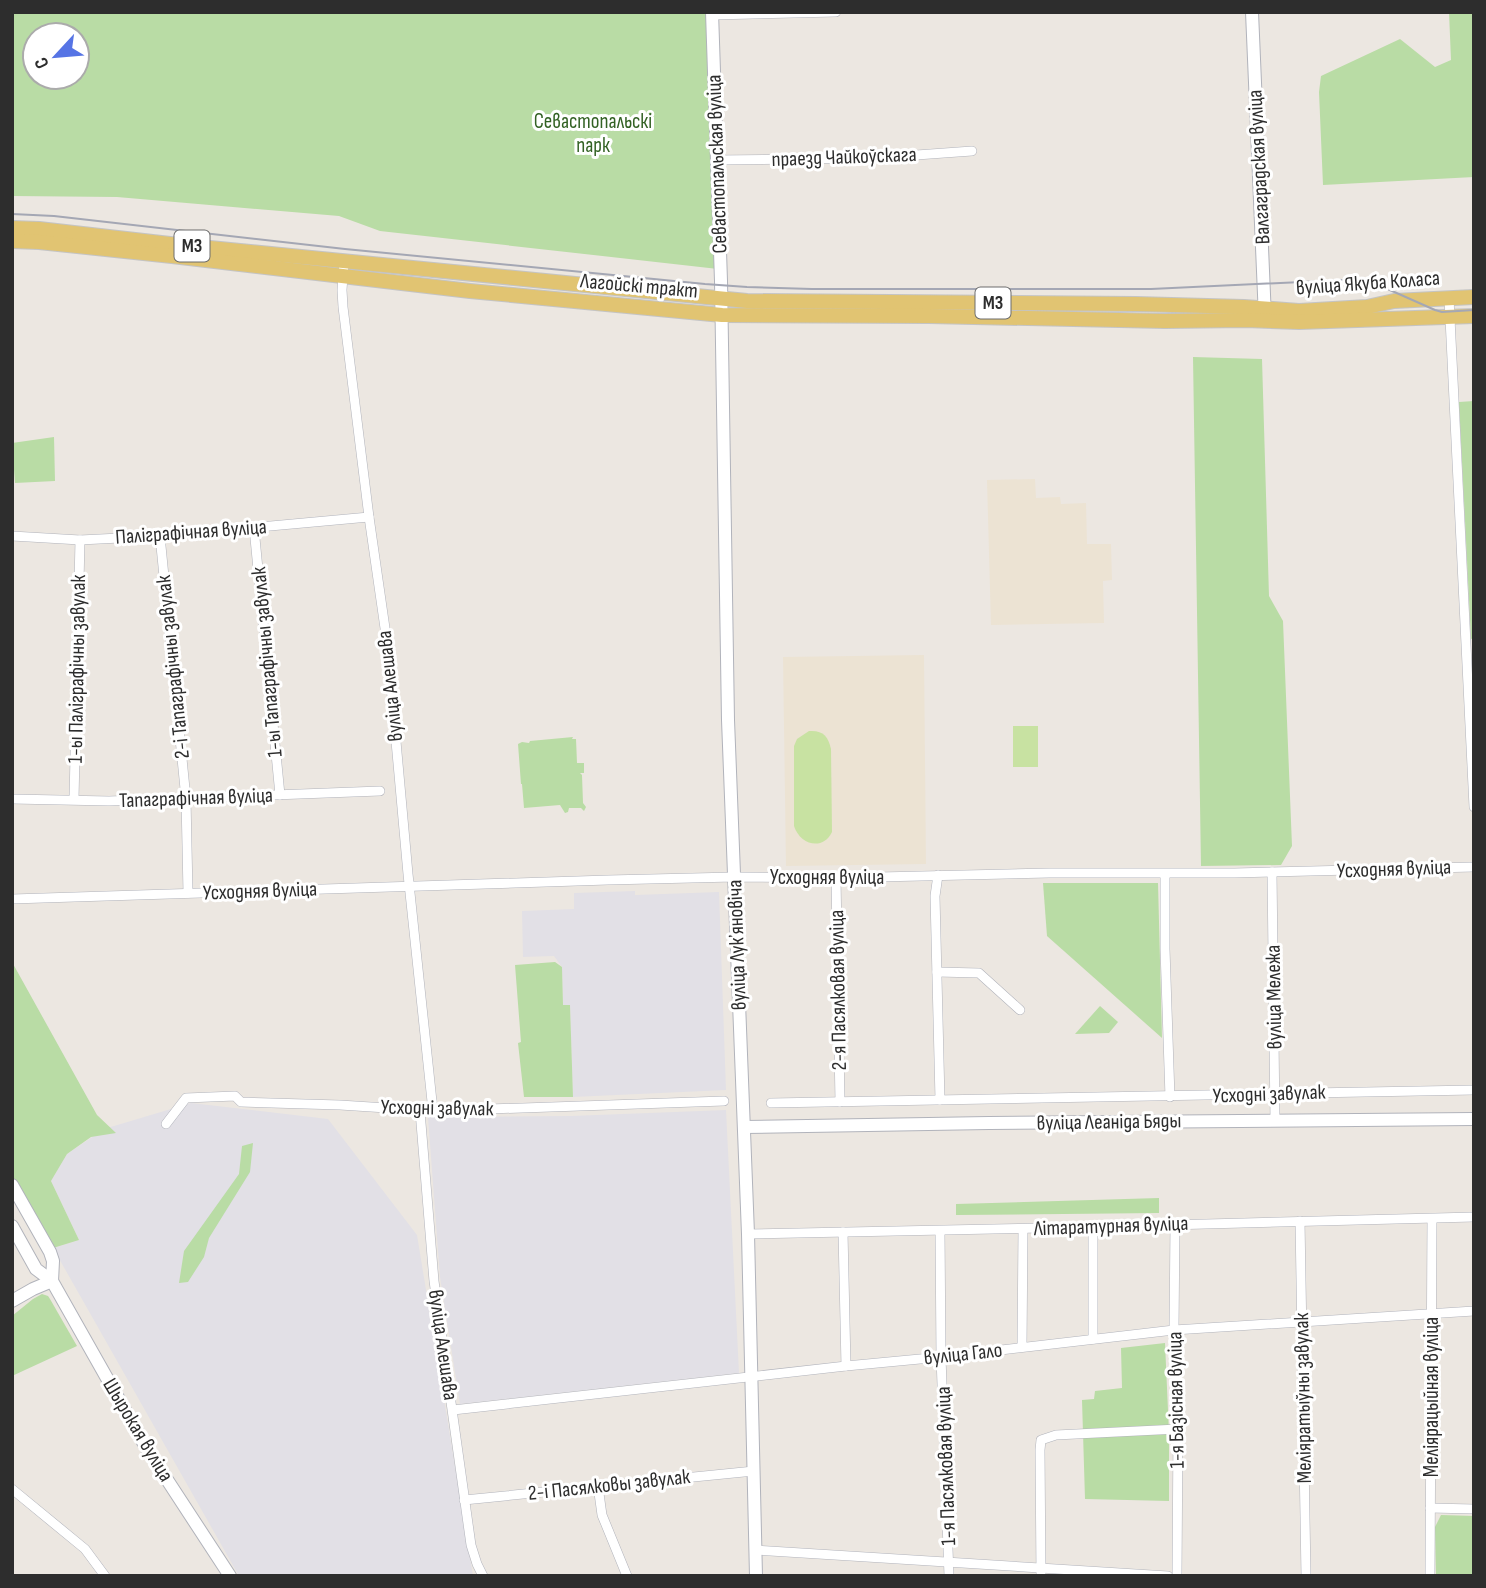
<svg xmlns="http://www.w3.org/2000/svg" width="1486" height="1588" font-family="'Sofia Sans Condensed',sans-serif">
<rect width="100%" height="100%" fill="#ece7e1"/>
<!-- industrial -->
<g fill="#e2e0e6">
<path d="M635,891V895L719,892L726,1090L573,1097L570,1005H563L562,967L554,956L523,957L522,911L574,909V893Z"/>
<path d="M191,1103L328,1119L417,1235L473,1576H239L53,1248L79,1240L51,1181L67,1154L104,1129Z"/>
<path d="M726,1110L739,1373L460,1404L440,1277L428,1117L571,1116Z"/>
</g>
<!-- education -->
<g fill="#ece3d3">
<path d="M1035,479L1036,498L1060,497L1061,504L1086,503L1087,544H1111L1112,580L1103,581L1104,623L991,625L987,480Z"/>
<path d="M924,655L926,864L786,866L783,657Z"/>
</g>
<!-- green -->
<g fill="#b9dca5" fill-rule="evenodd">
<path d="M12,12H712L718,269L380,231L339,216L117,197L12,196ZM35,35H77V77H35Z"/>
<path d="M1449,12H1474V177L1323,185L1319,92L1321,76L1400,39L1435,67L1451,60Z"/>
<path d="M1193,357L1262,359L1269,596L1283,621L1292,846L1281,865L1201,866Z"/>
<path d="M1474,401V638L1471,639L1459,402Z"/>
<path d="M54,437L55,481L15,483L12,443Z"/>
<path d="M573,737L572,739H576L577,763H584V773H580L582,775L583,803L586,807L584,811L581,808H569L568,812L565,813L560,805L524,808L522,784H521L518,744L522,742L529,743L530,741Z"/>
<path d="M1043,883H1158L1162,1038L1047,936Z"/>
<path d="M12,962L97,1115L116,1133L91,1137L67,1154L51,1181L79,1240L53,1248L12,1175Z"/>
<path d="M555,962L562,967L563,1005H570L573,1097H524L518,1043L521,1042L515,965Z"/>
<path d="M1100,1006L1118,1022L1109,1033L1075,1034Z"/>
<path d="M253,1143L250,1172L209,1238L204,1257L188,1282L179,1283L184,1251L239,1174L242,1146Z"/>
<path d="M1159,1198V1213L956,1215V1204Z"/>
<path d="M42,1294L48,1296L50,1299L77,1346L12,1376V1316L33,1299Z"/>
<path d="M1165,1343L1169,1433V1501L1085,1499L1082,1400L1094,1399L1095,1391L1122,1388L1121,1348Z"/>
<path d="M1441,1515L1474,1516V1576H1436L1435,1527Z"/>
</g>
<!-- pitch -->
<g fill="#c8e2a2">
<rect x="1013" y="726" width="25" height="41"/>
<path d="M809,731C823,730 828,736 831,749L832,832C823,851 800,845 794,826V746L797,739Z"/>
</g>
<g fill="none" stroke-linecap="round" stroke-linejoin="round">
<!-- street casing -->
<g stroke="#b1b3bb" stroke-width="10">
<g id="street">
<path d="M712,15L836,12"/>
<path d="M717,160L875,158L972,151"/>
<path d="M344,262L342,290L343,307L369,517L387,642L408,874L433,1111"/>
<path d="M1449,298L1474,807"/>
<path d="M254,528L280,795"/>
<path d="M12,536L80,540L160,536L369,517"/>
<path d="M160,536L186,799L188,893"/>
<path d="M12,799L109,801L380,791"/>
<path d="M74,799L80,540"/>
<path d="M1272,872L1275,1121"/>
<path d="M1165,874V949L1170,1097"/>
<path d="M938,875L935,896L940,1100"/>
<path d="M836,878L840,1102"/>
<path d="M12,899L608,880L734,877L836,878L1049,873H1235L1474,867"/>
<path d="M937,972L979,973L1020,1010"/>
<path d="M771,1103C1005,1100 1239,1094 1474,1090"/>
<path d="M420,1111L434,1281L471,1545L477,1564L483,1576"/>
<path d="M166,1124L186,1098L235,1096L241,1102L340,1105L433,1111L724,1101"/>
<path d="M1300,1221L1306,1576"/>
<path d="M1175,1224L1174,1330L1178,1429L1177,1576"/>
<path d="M1093,1227V1339"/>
<path d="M940,1231L941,1357L949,1576"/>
<path d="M843,1232L846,1366"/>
<path d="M748,1234L1093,1227L1474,1217"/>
<path d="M1022,1347L1023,1229"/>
<path d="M453,1410L846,1366L941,1357L1174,1330L1474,1311"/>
<path d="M598,1486L602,1515L627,1576"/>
<path d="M12,1489L85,1549L105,1576"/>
<path d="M464,1500L754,1471"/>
<path d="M1430,1508L1474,1509"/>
<path d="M755,1550L1168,1576"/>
<path d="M1041,1576L1040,1450L1041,1440L1056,1435L1178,1429"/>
<path d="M1430,1576L1432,1219"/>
</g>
</g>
<!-- secondary casing -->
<g stroke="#b1b3bb" stroke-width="14">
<g id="secondary">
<path d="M712,12L721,281L728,720L748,1234L756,1576"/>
<path d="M1252,12L1265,318"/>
<path d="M744,1127L989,1123L1474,1119"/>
<path d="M12,1185L50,1252L53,1261L52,1281"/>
<path d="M12,1226L36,1269L52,1281L147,1449L230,1576"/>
<path d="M12,1301L33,1289L52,1281"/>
</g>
</g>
<!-- primary casing -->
<g stroke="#c4c4c4" stroke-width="16">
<g id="primary">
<path d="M12,228L39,229L170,244L747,301L1136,304L1244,307L1299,311L1367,307L1394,301L1474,297"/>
<path d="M12,241L39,242L172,256L470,291L722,315L929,316L1165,321L1246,320L1299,322L1474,316"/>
</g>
</g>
<!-- street -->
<use href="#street" stroke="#fff" stroke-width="9"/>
<!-- secondary -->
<use href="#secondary" stroke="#fff" stroke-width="12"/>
<!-- primary -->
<use href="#primary" stroke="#e1c472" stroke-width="14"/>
<!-- tram -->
<path stroke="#a4a7b4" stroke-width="2" d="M12,214L54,216L345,249L705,284L747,287L812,289H1151L1365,279L1435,310L1442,312L1474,310"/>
</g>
<g text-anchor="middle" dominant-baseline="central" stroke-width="6" stroke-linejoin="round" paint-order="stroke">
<!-- shield labels -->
<g fill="#fff" stroke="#6c6c6c" stroke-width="2">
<rect x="174.5" y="230.5" width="35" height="31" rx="5"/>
<rect x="975.5" y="287.5" width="35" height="31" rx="5"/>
</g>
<g font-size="19" font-weight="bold" fill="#2d2d2d">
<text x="192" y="246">М3</text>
<text x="993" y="303">М3</text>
</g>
<!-- park labels -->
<g font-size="21" fill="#336224" stroke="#fff">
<text x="593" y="121">Севастопальскі<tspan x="593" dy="24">парк</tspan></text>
</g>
<!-- street labels -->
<g font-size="21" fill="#2d2d2d" stroke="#fff">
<text transform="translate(844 157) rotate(-2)">праезд Чайкоўскага</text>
<text transform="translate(717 164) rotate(-92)">Севастопальская вуліца</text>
<text transform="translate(1259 167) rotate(-93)">Валгаградская вуліца</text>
<text transform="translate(1368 283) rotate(-4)">вуліца Якуба Коласа</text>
<text transform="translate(639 286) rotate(5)">Лагойскі тракт</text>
<text transform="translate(191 532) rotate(-4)">Паліграфічная вуліца</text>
<text transform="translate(267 662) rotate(-95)">1-ы Тапаграфічны завулак</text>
<text transform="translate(173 667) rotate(-96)">2-і Тапаграфічны завулак</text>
<text transform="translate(77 669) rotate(-89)">1-ы Паліграфічны завулак</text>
<text transform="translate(390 686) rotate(-96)">вуліца Алешава</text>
<text transform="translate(196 798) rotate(-2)">Тапаграфічная вуліца</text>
<text transform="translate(1394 869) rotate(-2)">Усходняя вуліца</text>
<text x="827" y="877">Усходняя вуліца</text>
<text transform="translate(260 891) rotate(-2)">Усходняя вуліца</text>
<text transform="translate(737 945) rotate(-92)">вуліца Лукʼяновіча</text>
<text transform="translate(838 990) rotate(-91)">2-я Пасялковая вуліца</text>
<text transform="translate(1274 997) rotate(-91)">вуліца Мележа</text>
<text transform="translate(1269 1094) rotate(-2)">Усходні завулак</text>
<text transform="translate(437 1108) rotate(1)">Усходні завулак</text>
<text transform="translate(1109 1122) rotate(-1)">вуліца Леаніда Бяды</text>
<text transform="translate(1111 1226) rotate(-2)">Літаратурная вуліца</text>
<text transform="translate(443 1345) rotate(82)">вуліца Алешава</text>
<text transform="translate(963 1354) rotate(-6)">вуліца Гало</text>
<text transform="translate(1431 1397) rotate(-90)">Меліярацыйная вуліца</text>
<text transform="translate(1303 1398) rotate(-91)">Меліяратыўны завулак</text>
<text transform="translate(1176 1400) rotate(-91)">1-я Базісная вуліца</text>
<text transform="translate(138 1430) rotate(59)">Шырокая вуліца</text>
<text transform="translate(946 1466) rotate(-92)">1-я Пасялковая вуліца</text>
<text transform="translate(609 1485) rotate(-6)">2-і Пасялковы завулак</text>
</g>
</g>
<!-- border -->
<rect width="1486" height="1588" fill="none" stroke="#2d2d2d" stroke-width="28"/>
<!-- north arrow -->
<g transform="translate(56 56) rotate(244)"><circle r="33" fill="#ffffff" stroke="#ababab" stroke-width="2"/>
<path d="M0-5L12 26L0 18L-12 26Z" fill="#5674e5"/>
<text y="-10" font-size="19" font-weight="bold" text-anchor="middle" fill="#2d2d2d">С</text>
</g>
</svg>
